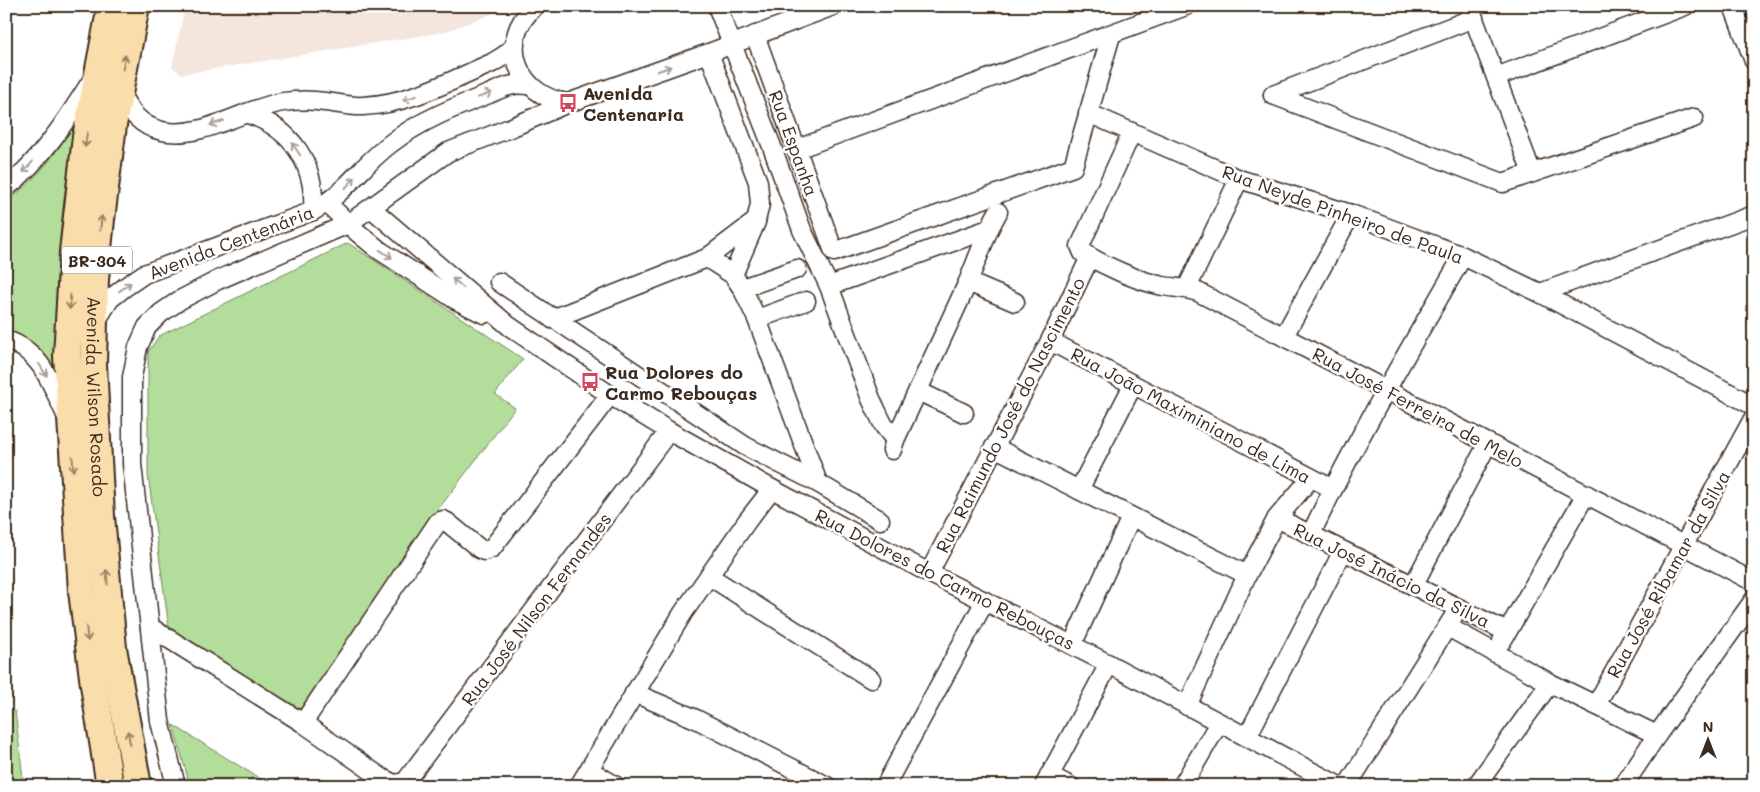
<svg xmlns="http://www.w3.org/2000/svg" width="1760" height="792" font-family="Mali,sans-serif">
<rect width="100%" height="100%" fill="#fff"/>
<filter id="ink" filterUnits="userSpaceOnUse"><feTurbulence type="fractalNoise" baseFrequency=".02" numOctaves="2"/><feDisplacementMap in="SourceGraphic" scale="10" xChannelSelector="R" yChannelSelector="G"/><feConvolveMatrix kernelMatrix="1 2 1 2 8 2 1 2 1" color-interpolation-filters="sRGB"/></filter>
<g filter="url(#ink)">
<!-- built -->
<path fill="#f4e5dd" d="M185,6H513L444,32L182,74L172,67Z"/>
<!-- green -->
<g fill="#b3dd9a" stroke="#77845c">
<path d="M75,122C61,205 54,288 54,373L6,332V202C36,180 57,154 75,122Z"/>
<path d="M348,243L523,359L495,394L515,408L437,511L300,709L169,628L148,475V352L159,336Z"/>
<path d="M15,711L24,786H6V714Z"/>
<path d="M173,725L272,786H190Z"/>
</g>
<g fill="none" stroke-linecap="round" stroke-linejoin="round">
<!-- minor casing -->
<g stroke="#3b2a1e" stroke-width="21">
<g id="minor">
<path d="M535,6C495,41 518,97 568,103"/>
<path d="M717,6L771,144L802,230L829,286L989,229"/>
<path d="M1469,6L1532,173"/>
<path d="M1733,6L1754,61"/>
<path d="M755,35L834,252L1073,167L1111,35"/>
<path d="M1496,77L1685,6"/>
<path d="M119,91C129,110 139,126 162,131C201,140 245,108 283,102C297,100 312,100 325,102C337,103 351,107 363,106C409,104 450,81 492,63L505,55L515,45"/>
<path d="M1273,95L1503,183L1694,118"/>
<path d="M1273,95L1474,18"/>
<path d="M1088,113L1239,179L1351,214L1463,256L1540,293L1754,406"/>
<path d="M248,114C292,128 316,165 313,211"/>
<path d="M1132,132L1080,246L1083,253C1105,266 1137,281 1163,286C1175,288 1186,288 1198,292L1754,582"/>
<path d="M797,149L1186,6"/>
<path d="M6,188C42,159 68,118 92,80"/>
<path d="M327,203L357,232L379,250L456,300L484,314"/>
<path d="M371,208L509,326L610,395L669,431L772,489L929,573L1109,664L1339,786"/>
<path d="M707,258L756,221L760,204L758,182L709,53"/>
<path d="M733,275L756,222"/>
<path d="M499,282L745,446L818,483L880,520"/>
<path d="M968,282L1015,302"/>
<path d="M829,286L871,399L884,426L895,440"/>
<path d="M742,288L797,269"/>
<path d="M1187,288L1239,179"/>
<path d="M1540,293L1754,215"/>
<path d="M552,319L707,258L733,275L742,288L757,319L818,483"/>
<path d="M757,319L806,301"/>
<path d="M95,323L110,299L125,287L144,274L313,211C346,193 361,166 390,144C419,121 455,107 489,94C496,91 505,86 514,85C518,84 524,85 529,85"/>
<path d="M1284,336L1351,214"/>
<path d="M6,340C42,351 51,384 66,415"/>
<path d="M1050,341L1333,489"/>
<path d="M918,391L964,413"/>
<path d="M994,447L1247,575"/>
<path d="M892,450L895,440L968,282L989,229L998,212"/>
<path d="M1079,490L1133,385"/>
<path d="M1277,518L1507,632"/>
<path d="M1311,534C1356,439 1410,348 1463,256"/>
<path d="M929,573L1050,341L1090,257"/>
<path d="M709,576L871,679"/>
<path d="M1414,584L1488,443"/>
<path d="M150,627L303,723L382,778L394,784L405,782L669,431"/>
<path d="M1448,627L1550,683L1657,735"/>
<path d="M1502,641L1586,494"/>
<path d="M1072,645L1131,517"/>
<path d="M634,693L696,719L827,786"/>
<path d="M1596,705L1754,417"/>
<path d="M1187,706L1247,575L1277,518L1311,478"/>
<path d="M303,723L438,522L443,520L447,522L480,549L484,551L492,548L610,395"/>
<path d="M1247,737L1343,551"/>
<path d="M589,770L616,786"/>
<path d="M1049,775L1070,786"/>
<path d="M176,786L160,721L132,464V377L138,347L147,327L161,313L180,300L218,280L348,224L448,152L510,128L568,103L709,53L833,6"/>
<path d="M579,786L683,613L747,521L772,489"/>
<path d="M885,786L985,601"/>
<path d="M1044,786L1109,664"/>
<path d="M1182,786L1219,723"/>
<path d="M1347,786L1454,616"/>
<path d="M1476,786L1550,683"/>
<path d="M1623,786L1657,735L1754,600"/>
</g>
</g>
<!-- highway casing -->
<g stroke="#3b2a1e" stroke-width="30">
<g id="highway">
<path id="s1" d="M136,6L113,125L101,219L95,279L93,364L101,516L113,648L138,786"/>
<path d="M110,786L94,685L82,591L67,356L73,252L86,137L111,6"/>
</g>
</g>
<!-- minor -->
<use href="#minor" stroke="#fff" stroke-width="18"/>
<!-- highway -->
<use href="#highway" stroke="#f9deab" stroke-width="26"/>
</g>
<!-- one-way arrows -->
<defs><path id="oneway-shaft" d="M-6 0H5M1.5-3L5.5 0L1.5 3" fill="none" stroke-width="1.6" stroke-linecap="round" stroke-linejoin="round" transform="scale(1.25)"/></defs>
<g stroke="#9a8464">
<use href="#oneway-shaft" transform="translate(124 62) rotate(-80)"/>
<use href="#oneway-shaft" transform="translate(86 140) rotate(98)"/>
<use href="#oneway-shaft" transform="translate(101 223) rotate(-84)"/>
<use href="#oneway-shaft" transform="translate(70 302) rotate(93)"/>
<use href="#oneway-shaft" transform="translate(73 464) rotate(86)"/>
<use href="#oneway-shaft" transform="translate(107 577) rotate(-95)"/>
<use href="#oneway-shaft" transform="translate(87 634) rotate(83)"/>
<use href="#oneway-shaft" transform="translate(129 738) rotate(-100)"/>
</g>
<g stroke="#a79f9a">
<use href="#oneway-shaft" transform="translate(664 69) rotate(-19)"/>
<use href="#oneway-shaft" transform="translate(485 95) rotate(-21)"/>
<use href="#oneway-shaft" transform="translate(410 98) rotate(160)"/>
<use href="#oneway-shaft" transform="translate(217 123) rotate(163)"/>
<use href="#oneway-shaft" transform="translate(296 149) rotate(-124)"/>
<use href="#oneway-shaft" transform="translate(28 167) rotate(132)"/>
<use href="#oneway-shaft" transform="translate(350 183) rotate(-47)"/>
<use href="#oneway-shaft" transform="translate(386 254) rotate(33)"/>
<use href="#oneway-shaft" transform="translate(458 283) rotate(-139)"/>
<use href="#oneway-shaft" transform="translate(125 287) rotate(-36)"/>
<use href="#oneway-shaft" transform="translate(43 370) rotate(57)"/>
</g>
</g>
<!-- icons -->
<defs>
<g id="bus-bare" transform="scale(1.5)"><path d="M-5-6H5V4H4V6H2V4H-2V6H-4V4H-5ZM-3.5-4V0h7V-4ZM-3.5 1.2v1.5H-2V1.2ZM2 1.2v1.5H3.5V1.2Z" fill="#d1495b" stroke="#fff" stroke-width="2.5" paint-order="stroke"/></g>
</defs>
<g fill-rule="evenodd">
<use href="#bus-bare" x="568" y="103"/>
<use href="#bus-bare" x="590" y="382"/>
</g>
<g text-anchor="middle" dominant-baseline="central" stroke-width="5" stroke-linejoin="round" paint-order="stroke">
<!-- shield labels -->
<rect fill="#fff" stroke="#766a62" stroke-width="1" x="62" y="246.5" width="70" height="27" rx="4"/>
<g font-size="16" font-weight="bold" fill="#3b2a1e">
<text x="97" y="260">BR-304</text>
</g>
<!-- poi labels -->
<g font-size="18" font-weight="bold" fill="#3b2a1e" stroke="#fff" text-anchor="start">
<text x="583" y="93">Avenida<tspan x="583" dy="21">Centenaria</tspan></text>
<text x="605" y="372">Rua Dolores do<tspan x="605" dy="21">Carmo Rebouças</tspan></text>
</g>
<!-- street labels -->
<g font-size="18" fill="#3b2a1e" stroke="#fff">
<text transform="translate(794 143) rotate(70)">Rua Espanha</text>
<text transform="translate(1343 214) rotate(20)">Rua Neyde Pinheiro de Paula</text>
<text transform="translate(231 242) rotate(-21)">Avenida Centenária</text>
<text stroke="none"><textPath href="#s1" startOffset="394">Avenida Wilson Rosado</textPath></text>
<text transform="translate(1418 407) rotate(28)">Rua José Ferreira de Melo</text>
<text transform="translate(1010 415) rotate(-63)">Rua Raimundo José do Nascimento</text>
<text transform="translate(1191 415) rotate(28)">Rua João Maximiniano de Lima</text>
<text transform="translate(1668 574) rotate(-61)">Rua José Ribamar da Silva</text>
<text transform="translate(1392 575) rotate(26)">Rua José Inácio da Silva</text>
<text transform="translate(945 579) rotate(27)">Rua Dolores do Carmo Rebouças</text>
<text transform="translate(536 609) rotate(-53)">Rua José Nilson Fernandes</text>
</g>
</g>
<!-- margin -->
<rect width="1760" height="792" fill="none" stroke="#fff" stroke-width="25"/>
<rect x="12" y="12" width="1735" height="767" fill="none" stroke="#3b2a1e" stroke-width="2" filter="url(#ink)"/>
<!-- north arrow -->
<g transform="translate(1708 740)" stroke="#ffffff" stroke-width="4" paint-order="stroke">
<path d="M0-4L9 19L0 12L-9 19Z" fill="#3b2a1e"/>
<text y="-8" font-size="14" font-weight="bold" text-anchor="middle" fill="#3b2a1e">N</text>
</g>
</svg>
